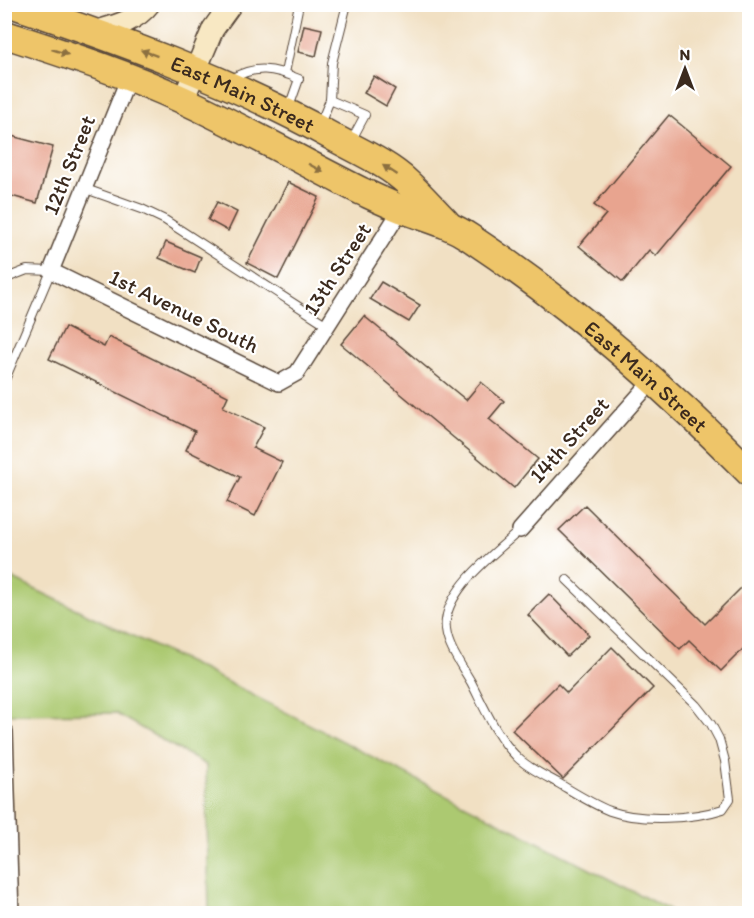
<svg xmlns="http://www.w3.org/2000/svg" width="754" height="918" font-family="Itim,sans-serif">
<rect width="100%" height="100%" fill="#fff"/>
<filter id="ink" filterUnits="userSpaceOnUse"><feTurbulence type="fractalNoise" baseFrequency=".0167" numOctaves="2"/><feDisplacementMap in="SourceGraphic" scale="12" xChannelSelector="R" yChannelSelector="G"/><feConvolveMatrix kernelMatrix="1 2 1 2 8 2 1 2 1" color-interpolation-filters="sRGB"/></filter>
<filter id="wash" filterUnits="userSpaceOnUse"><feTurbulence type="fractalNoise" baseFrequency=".008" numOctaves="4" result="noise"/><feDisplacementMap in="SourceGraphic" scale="24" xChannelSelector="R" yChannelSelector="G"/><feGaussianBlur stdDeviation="1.35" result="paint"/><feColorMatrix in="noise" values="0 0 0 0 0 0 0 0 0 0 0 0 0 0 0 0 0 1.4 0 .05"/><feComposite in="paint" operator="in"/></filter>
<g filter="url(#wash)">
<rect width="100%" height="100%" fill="#f1e0c3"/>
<!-- green -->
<path fill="#acc971" stroke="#747a48" stroke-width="1.5" d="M5,575L204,670L675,913H209L206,765L115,713L5,714Z"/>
<g id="blocks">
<!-- building -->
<g fill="#e8a48f">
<path d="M304,25L322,29L316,56L298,52Z"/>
<path d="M374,76L395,89L386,106L364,93Z"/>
<path d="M669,115L731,166L656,256L649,250L623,282L579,246L606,214L594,205Z"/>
<path d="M4,134L53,147L37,203L4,194Z"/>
<path d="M288,182L319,197L278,279L247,263Z"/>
<path d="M217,202L237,212L228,231L208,220Z"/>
<path d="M166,242L201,257L195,273L159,258Z"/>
<path d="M381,282L420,305L409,322L370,299Z"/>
<path d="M364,316L466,400L481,382L504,401L489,419L538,459L514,488L341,344Z"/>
<path d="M65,327L104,347L109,337L228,396L223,407L264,427L253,448L282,462L255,516L227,502L240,477L186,450L195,431L49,359Z"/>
<path d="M585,505L705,624L750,579V642L721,671L689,640L680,649L559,530Z"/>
<path d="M549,594L589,635L567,656L528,615Z"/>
<path d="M612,647L653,688L563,779L512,730L558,684L567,693Z"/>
</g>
</g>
</g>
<g filter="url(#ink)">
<use href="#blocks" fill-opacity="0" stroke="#564537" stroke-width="1.5"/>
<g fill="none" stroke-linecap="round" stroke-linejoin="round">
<!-- lane casing -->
<g stroke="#564537" stroke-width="10">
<g id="lane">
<path d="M285,73L299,4"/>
<path d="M231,79C255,65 274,68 299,79L288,110"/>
<path d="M330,100L332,63L347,4"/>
<path d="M320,124L330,100L365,115L350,143"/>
<path d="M83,188L142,209L165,220L327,325"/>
<path d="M4,279L27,270L51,271L4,382"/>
<path d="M520,530C496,552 450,586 446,620C443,642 461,664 471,682C484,707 496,736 516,756C526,767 545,776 558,783C575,793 592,804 610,811C641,822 693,819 723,809L730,799L725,761L719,739L711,724L696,705L567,580"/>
</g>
</g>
<!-- street casing -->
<g stroke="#564537" stroke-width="18">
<g id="street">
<path d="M129,77L51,271L279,383L297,373L404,205"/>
<path d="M520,530L652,381"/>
<path d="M5,731L11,914"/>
</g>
</g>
<!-- secondary casing -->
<g stroke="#564537" stroke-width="24">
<g id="secondary">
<path d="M94,32C114,26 135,22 149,4"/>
<path d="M183,100L213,29L231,4"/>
</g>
</g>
<!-- highway casing -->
<g stroke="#564537" stroke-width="30">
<g id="highway">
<path id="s1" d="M12,4C122,41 230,80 331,136C356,150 387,163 408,183C421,195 433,209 446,222"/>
<path id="s2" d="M4,34C65,54 125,73 183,100C244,128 301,161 361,191C374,197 388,204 402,209C425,218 448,223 469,237C569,303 666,388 750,473"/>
</g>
</g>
<!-- lane -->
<use href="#lane" stroke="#fff" stroke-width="8"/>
<!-- street -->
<use href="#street" stroke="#fff" stroke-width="15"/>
<!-- secondary -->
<use href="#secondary" stroke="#f8e8c3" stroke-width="21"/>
<!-- highway -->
<use href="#highway" stroke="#eec569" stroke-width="27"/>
</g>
<!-- one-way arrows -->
<defs><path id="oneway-solid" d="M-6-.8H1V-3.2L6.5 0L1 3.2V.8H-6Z" transform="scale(1.5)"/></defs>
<g fill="#8c7040">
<use href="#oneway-solid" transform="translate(60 52) rotate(18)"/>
<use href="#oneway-solid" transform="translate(149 53) rotate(-160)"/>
<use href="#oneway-solid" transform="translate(316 168) rotate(28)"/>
<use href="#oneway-solid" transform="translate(390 170) rotate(-147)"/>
</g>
</g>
<g text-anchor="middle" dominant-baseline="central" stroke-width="4.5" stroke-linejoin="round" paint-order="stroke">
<!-- street labels -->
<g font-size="22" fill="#3b2a1e" stroke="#fff">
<text stroke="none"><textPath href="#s1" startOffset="248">East Main Street</textPath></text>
<text transform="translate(69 165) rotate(-68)">12th Street</text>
<text transform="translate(337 269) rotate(-57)">13th Street</text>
<text transform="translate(184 311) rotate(26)">1st Avenue South</text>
<text stroke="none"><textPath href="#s2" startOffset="734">East Main Street</textPath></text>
<text transform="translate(569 440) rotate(-48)">14th Street</text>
</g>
</g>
<!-- margin -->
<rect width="754" height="918" fill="none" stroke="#fff" stroke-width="24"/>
<!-- north arrow -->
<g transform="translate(685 69)" stroke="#ffffff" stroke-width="4.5" paint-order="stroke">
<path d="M0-4.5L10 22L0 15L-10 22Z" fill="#3b2a1e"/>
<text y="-9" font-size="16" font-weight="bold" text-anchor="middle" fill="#3b2a1e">N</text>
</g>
</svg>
